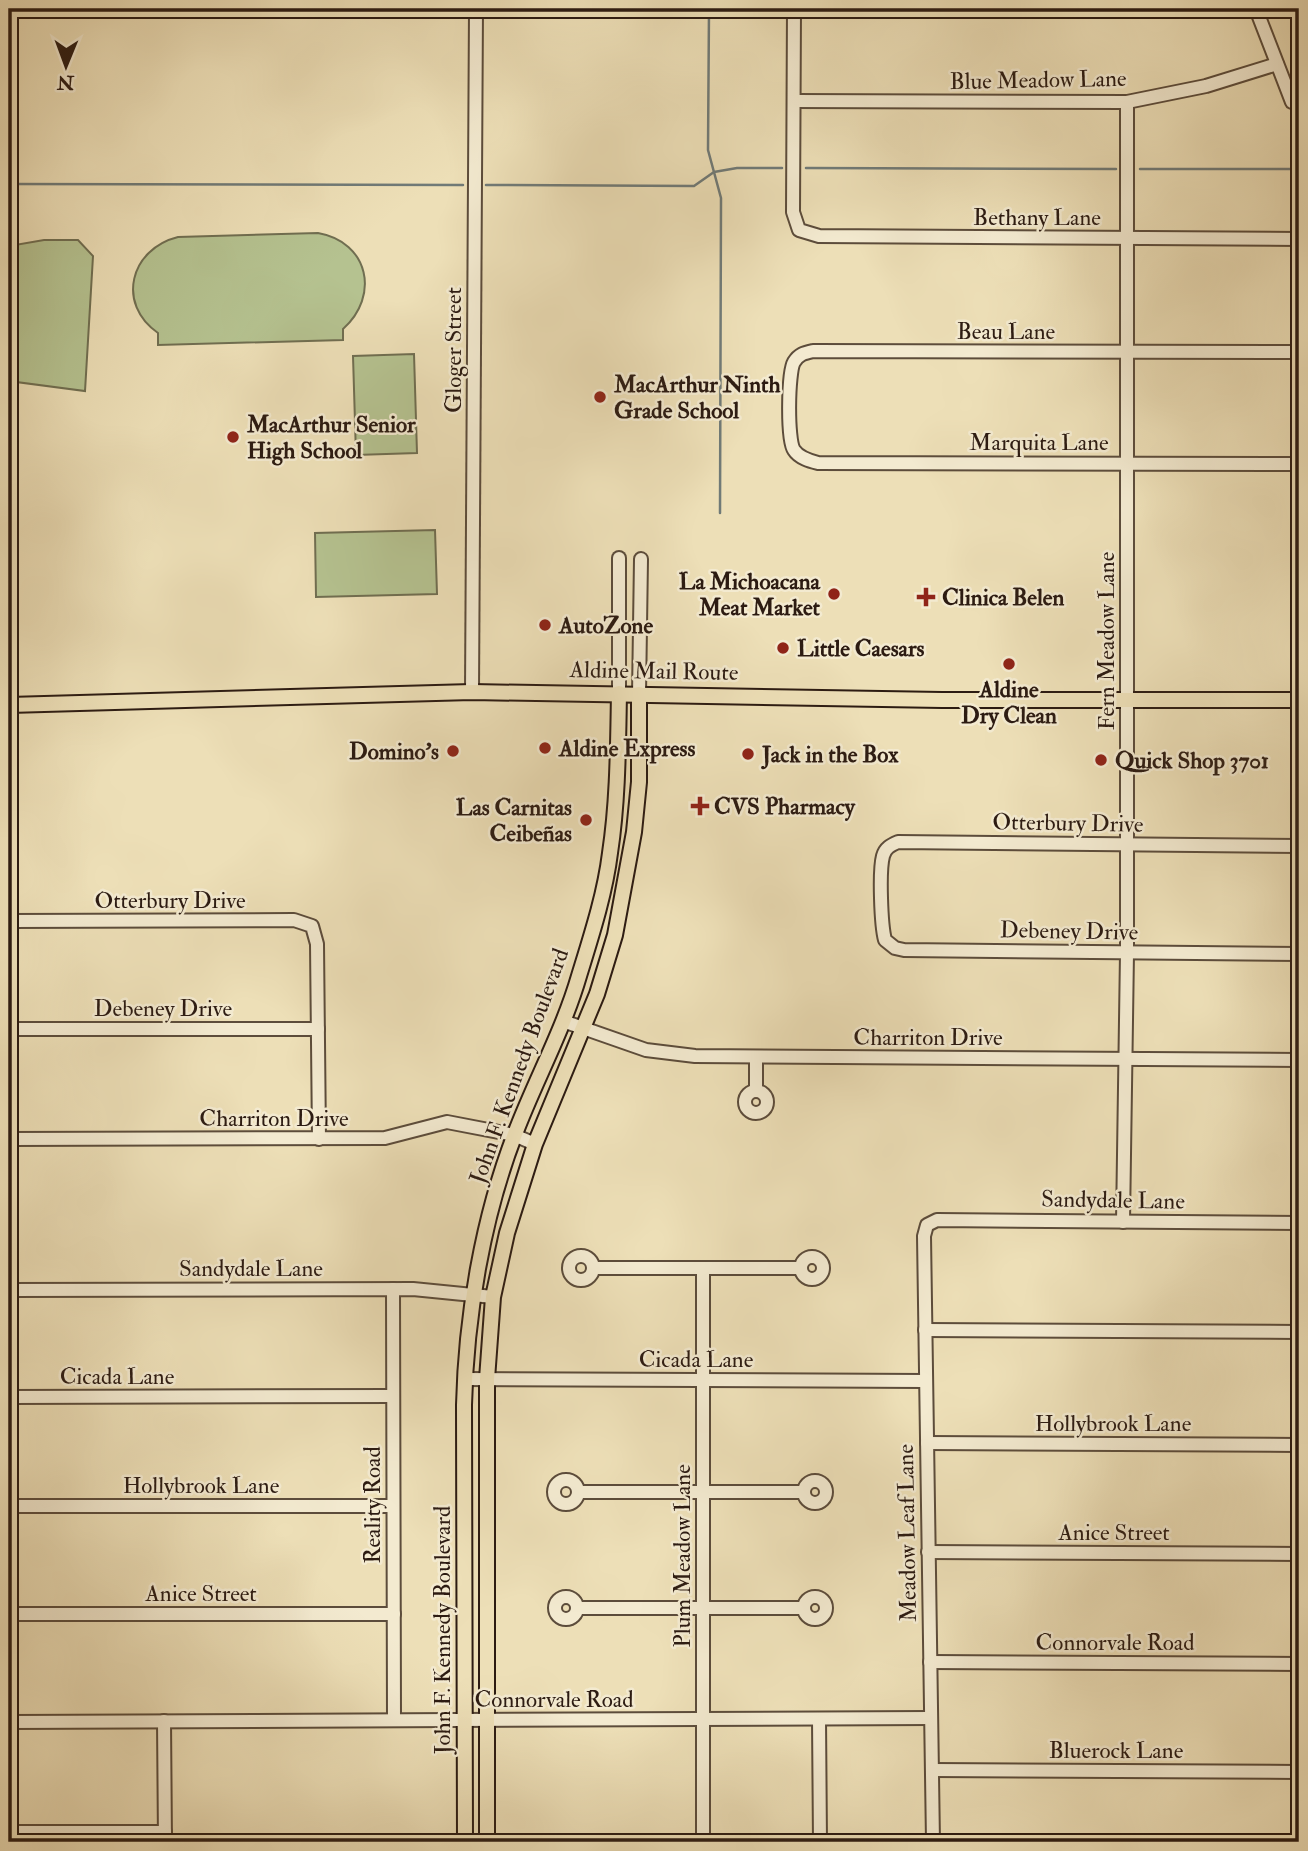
<svg xmlns="http://www.w3.org/2000/svg" width="1308" height="1851" font-family="'IM FELL Double Pica',serif">
<rect width="100%" height="100%" fill="#eddfb7"/>
<filter id="stains"><feTurbulence type="fractalNoise" baseFrequency=".00286" numOctaves="4"/><feColorMatrix values="0 0 0 0 .2 0 0 0 0 .09 0 0 0 0 .02 0 0 0 .5 -.17"/></filter>
<radialGradient id="worn" r=".72"><stop offset=".6" stop-color="#630" stop-opacity="0"/><stop offset="1" stop-color="#630" stop-opacity=".3"/></radialGradient>
<!-- green -->
<g fill="#b5c290" stroke="#706e51" stroke-width="2">
<path d="M318,233C369,242 380,296 343,329V340L158,345V333C116,304 130,249 178,237Z"/>
<path d="M44,240H78L93,256L85,391L9,381V246Z"/>
<path d="M414,354L417,453L356,455L353,356Z"/>
<path d="M435,530L437,594L316,597L315,533Z"/>
</g>
<g fill="none" stroke-linecap="round" stroke-linejoin="round">
<!-- stream -->
<g stroke="#707a77" stroke-width="2.5">
<path d="M709,9L708,150L721,198L720,513"/>
<path d="M806,168L1116,169"/>
<path d="M1140,169H1299"/>
<path d="M9,184L463,185"/>
<path d="M486,185L694,186L714,172L737,168H782"/>
</g>
<!-- minor casing -->
<g stroke="#5c4c3b" stroke-width="16">
<g id="minor">
<path d="M794,9L793,212L799,230L819,236L1299,239"/>
<path d="M1256,9L1292,102"/>
<path d="M794,101L1127,102L1206,86L1277,64"/>
<path d="M1299,352L813,351C804,353 799,354 794,362C788,372 787,440 794,450C799,458 810,461 818,463L1299,464"/>
<path d="M472,692L476,9"/>
<path d="M619,693V558"/>
<path d="M639,694L641,559"/>
<path d="M1299,846L898,842C891,845 885,848 883,856C879,871 881,925 885,940L895,948L904,950L1299,954"/>
<path d="M9,921L294,920L312,926L317,944L319,1139"/>
<path d="M563,1021L646,1050L695,1056L1299,1060"/>
<path d="M9,1029H318"/>
<path d="M756,1057V1090"/>
<circle cx="756" cy="1102" r="11"/>
<path d="M9,1139L385,1138L447,1122L514,1135L535,1144"/>
<path d="M1123,1222L1127,953V102"/>
<circle cx="581" cy="1268" r="12"/>
<circle cx="812" cy="1268" r="11"/>
<path d="M593,1268H800"/>
<path d="M393,1289L394,1720"/>
<path d="M9,1290L413,1289L493,1297"/>
<path d="M925,1330L1299,1332"/>
<path d="M465,1379L926,1381"/>
<path d="M9,1397L393,1396"/>
<path d="M927,1443L1299,1445"/>
<circle cx="566" cy="1492" r="12"/>
<circle cx="815" cy="1492" r="11"/>
<path d="M578,1492H804"/>
<path d="M9,1506H393"/>
<path d="M928,1552L1299,1554"/>
<circle cx="815" cy="1608" r="11"/>
<circle cx="566" cy="1608" r="11"/>
<path d="M578,1608H803"/>
<path d="M9,1614H394"/>
<path d="M930,1662L1299,1664"/>
<path d="M819,1719L820,1842"/>
<path d="M164,1721L165,1842"/>
<path d="M9,1722L931,1718"/>
<path d="M932,1770L1299,1772"/>
<path d="M9,1832H165"/>
<path d="M703,1842V1269"/>
<path d="M933,1842L924,1236L927,1225L937,1220L1299,1223"/>
</g>
</g>
<!-- major casing -->
<g stroke="#2c1b12" stroke-width="18">
<g id="major">
<path d="M9,705L472,692L942,700H1299"/>
<path d="M465,1842L464,1405C466,1316 483,1217 515,1134C535,1081 563,1031 579,976C591,937 605,894 610,853C618,800 618,746 619,693"/>
<path d="M487,1842V1379L493,1297L507,1233L535,1144L597,994L615,935L634,832L639,782V694"/>
</g>
</g>
<!-- minor -->
<use href="#minor" stroke="#f3ead0" stroke-width="12"/>
<!-- major -->
<use href="#major" stroke="#eddfb7" stroke-width="14"/>
</g>
<!-- markers -->
<g fill="#8f2418" stroke="#f3ead0" stroke-width="2.5">
<circle cx="600" cy="397" r="7"/>
<circle cx="233" cy="437" r="7"/>
<circle cx="834" cy="594" r="7"/>
<path d="M922.5 586.5h7v7h7v7h-7v7h-7v-7h-7v-7h7z"/>
<circle cx="545" cy="625" r="7"/>
<circle cx="783" cy="648" r="7"/>
<circle cx="1009" cy="664" r="7"/>
<circle cx="545" cy="748" r="7"/>
<circle cx="453" cy="751" r="7"/>
<circle cx="748" cy="754" r="7"/>
<circle cx="1101" cy="760" r="7"/>
<path d="M696.5 795.5h7v7h7v7h-7v7h-7v-7h-7v-7h7z"/>
<circle cx="586" cy="820" r="7"/>
</g>
<g text-anchor="middle" dominant-baseline="central" stroke-width="5" stroke-linejoin="round" paint-order="stroke">
<!-- street labels -->
<g font-size="23" fill="#2c1b12" stroke="#f3ead0">
<text transform="translate(1038 80) rotate(-1)">Blue Meadow Lane</text>
<text x="1037" y="217">Bethany Lane</text>
<text x="1006" y="331">Beau Lane</text>
<text transform="translate(453 350) rotate(-90)">Gloger Street</text>
<text x="1039" y="442">Marquita Lane</text>
<text transform="translate(1106 641) rotate(-90)">Fern Meadow Lane</text>
<text transform="translate(654 671) rotate(1)">Aldine Mail Route</text>
<text transform="translate(1068 823) rotate(1)">Otterbury Drive</text>
<text x="170" y="900">Otterbury Drive</text>
<text transform="translate(1069 931) rotate(1)">Debeney Drive</text>
<text x="163" y="1008">Debeney Drive</text>
<text x="928" y="1037">Charriton Drive</text>
<text transform="translate(519 1066) rotate(-70)">John F. Kennedy Boulevard</text>
<text x="274" y="1118">Charriton Drive</text>
<text transform="translate(1113 1200) rotate(1)">Sandydale Lane</text>
<text x="251" y="1268">Sandydale Lane</text>
<text x="696" y="1359">Cicada Lane</text>
<text x="117" y="1376">Cicada Lane</text>
<text x="1113" y="1423">Hollybrook Lane</text>
<text x="201" y="1485">Hollybrook Lane</text>
<text transform="translate(372 1505) rotate(-90)">Reality Road</text>
<text x="1114" y="1532">Anice Street</text>
<text transform="translate(907 1533) rotate(-91)">Meadow Leaf Lane</text>
<text transform="translate(682 1556) rotate(-90)">Plum Meadow Lane</text>
<text x="201" y="1593">Anice Street</text>
<text transform="translate(442 1630) rotate(-90)">John F. Kennedy Boulevard</text>
<text x="1115" y="1642">Connorvale Road</text>
<text x="554" y="1699">Connorvale Road</text>
<text x="1116" y="1750">Bluerock Lane</text>
</g>
<!-- poi labels -->
<g font-size="23" font-weight="bold" fill="#2c1b12" stroke="#f3ead0" text-anchor="start">
<text x="614" y="384">MacArthur Ninth<tspan x="614" dy="26">Grade School</tspan></text>
<text x="247" y="424">MacArthur Senior<tspan x="247" dy="26">High School</tspan></text>
<text x="820" y="581" text-anchor="end">La Michoacana<tspan x="820" dy="26">Meat Market</tspan></text>
<text x="942" y="597">Clinica Belen</text>
<text x="559" y="625">AutoZone</text>
<text x="797" y="648">Little Caesars</text>
<text x="1009" y="689" text-anchor="middle">Aldine<tspan x="1009" dy="26">Dry Clean</tspan></text>
<text x="559" y="748">Aldine Express</text>
<text x="439" y="751" text-anchor="end">Domino's</text>
<text x="762" y="754">Jack in the Box</text>
<text x="1115" y="760">Quick Shop 3701</text>
<text x="714" y="806">CVS Pharmacy</text>
<text x="572" y="807" text-anchor="end">Las Carnitas<tspan x="572" dy="26">Ceibeñas</tspan></text>
</g>
</g>
<!-- margin -->
<rect width="1308" height="1851" fill="none" stroke="#eddfb7" stroke-width="35"/>
<rect x="10" y="10" width="1287" height="1830" fill="none" stroke="#2c1b12" stroke-width="3.5"/>
<rect x="18" y="18" width="1273" height="1816" fill="none" stroke="#2c1b12" stroke-width="2"/>
<!-- north arrow -->
<g transform="translate(66 66) rotate(181)" stroke="#f3ead0" stroke-width="5" paint-order="stroke">
<path d="M0-5L12 26L0 18L-12 26Z" fill="#2c1b12"/>
<text y="-10" font-size="19" font-weight="bold" text-anchor="middle" fill="#2c1b12">N</text>
</g>
<rect width="100%" height="100%" filter="url(#stains)"/>
<rect width="100%" height="100%" fill="url(#worn)"/>
</svg>
